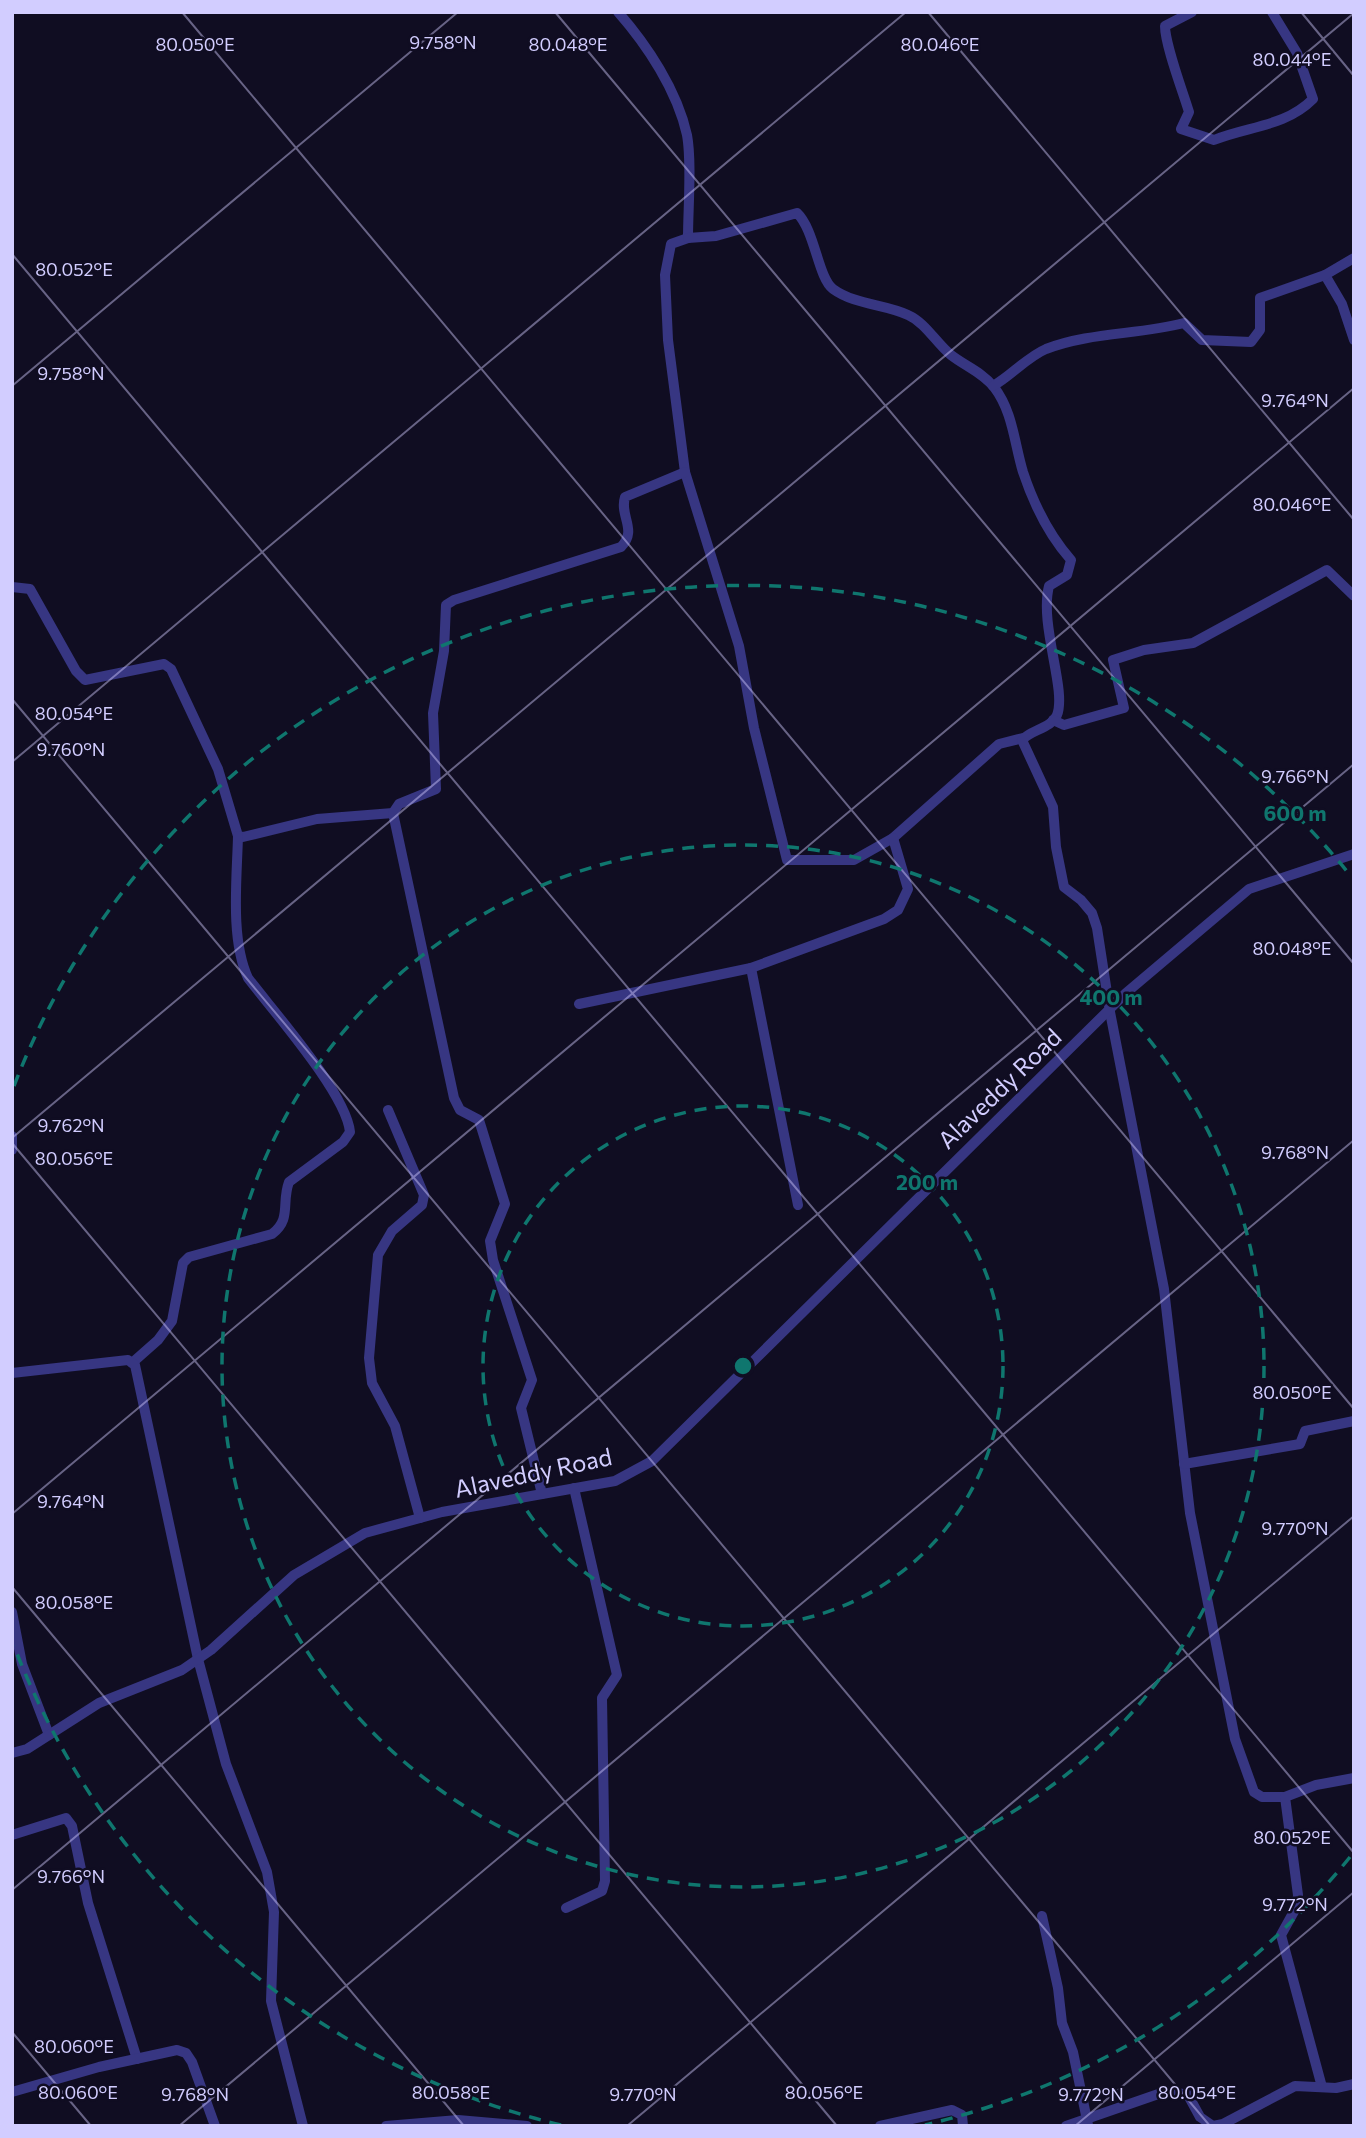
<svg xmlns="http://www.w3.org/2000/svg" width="1366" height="2138" font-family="Commissioner,sans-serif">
<rect width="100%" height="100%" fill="#100d22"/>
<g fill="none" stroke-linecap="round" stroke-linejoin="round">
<!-- minor -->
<g stroke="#373682" stroke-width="10">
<path d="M618,12C647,45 677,90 687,135C692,162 688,209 688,238L671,244L665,275L668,340L685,472L739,646L754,728L787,860H854L893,838L999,744L1023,738"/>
<path d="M1192,12L1165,26C1165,45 1183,92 1189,112L1181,129L1214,140C1248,126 1285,127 1313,99L1297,53L1272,12"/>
<path d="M688,238L716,236L797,213C815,230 818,278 833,289C855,305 885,304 908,315C926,323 936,343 951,355C965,366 982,372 994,387C1013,412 1014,442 1023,472C1034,505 1048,534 1071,560L1067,575L1049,586C1039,625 1067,690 1057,715C1052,728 1030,730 1022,740L1053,807L1056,847L1064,887L1081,900L1092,913L1097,928L1110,1012L1164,1289L1190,1513L1235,1739L1254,1792L1262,1797H1285"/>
<path d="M1325,275L1342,304L1354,340"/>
<path d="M993,386C1011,376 1027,357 1046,349C1090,332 1138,335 1184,323L1202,340L1251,342L1260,330V298L1325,275L1354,258"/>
<path d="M12,587L30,589L76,671L85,680L164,664L171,669L218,769L238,836L243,837L317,819L393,813"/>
<path d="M1053,720L1064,725L1124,708L1113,660L1144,650L1193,643L1327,570L1354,596"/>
<path d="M751,968L798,1205"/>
<path d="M579,1004L751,968L884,919L898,910L908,889L893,838"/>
<path d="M388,1110L424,1195L422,1205L392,1231L378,1255L369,1358L372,1383L395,1426L420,1518"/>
<path d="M12,1136V1150"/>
<path d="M132,1363L158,1340L172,1321L183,1263L189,1257L272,1234C292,1219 281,1203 289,1182L343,1142L350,1132C346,1093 273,1011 248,978C230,939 237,878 238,836"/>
<path d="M12,1373L128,1360L135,1365L198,1659L226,1764L267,1872L274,1912L271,2001L303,2126"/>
<path d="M1184,1464L1300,1444L1305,1431L1354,1421"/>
<path d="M542,1494L521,1408L532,1380L493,1260L490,1241L505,1204L479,1120L460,1110L454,1098L393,813L399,804L436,789L433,713L444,651L446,605L454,600L621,547C638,530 619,516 625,497L685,472"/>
<path d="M12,1612L22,1664L49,1735"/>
<path d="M12,1753L27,1749L99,1703L182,1670L211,1650L294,1575L365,1533L442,1512L615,1481L652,1461L1126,993L1249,889L1354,854"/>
<path d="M12,1835L66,1818L72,1826L88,1903L137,2059"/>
<path d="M566,1908L602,1891L605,1881L602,1698L617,1675L574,1488"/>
<path d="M1042,1916L1058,1988L1062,2023L1073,2052L1088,2125"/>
<path d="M1322,2087L1281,1935L1297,1906L1298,1895L1285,1797L1316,1785L1354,1778"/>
<path d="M12,2092L99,2067L177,2050L186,2053L192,2062L215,2126"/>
<path d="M386,2126L458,2120L527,2126"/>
<path d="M880,2126L952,2110L962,2115L963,2126"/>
<path d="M1066,2126L1167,2091L1188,2095L1200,2117L1213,2126L1223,2124L1295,2086L1336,2088L1354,2084"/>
</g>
</g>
<!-- ticks -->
<path fill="none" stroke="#d2cdff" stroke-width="2" stroke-opacity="0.45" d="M182,12L1354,1409M555,12L1354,964M928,12L1354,520M1301,12L1354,76M12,254L1354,1853M12,386L458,12M12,699L1210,2126M12,762L906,12M12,1138L1354,13M12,1143L837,2126M12,1514L1354,388M12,1587L464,2126M12,1890L1354,764M12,2032L91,2126M179,2126L1354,1140M627,2126L1354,1516M1075,2126L1354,1892"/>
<!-- distance rings -->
<g fill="none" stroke="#0f766e" stroke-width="3.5" stroke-dasharray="12 9">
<circle cx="743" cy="1366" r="260"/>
<circle cx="743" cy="1366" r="521"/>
<path d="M1350 1857A781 781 0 0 1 925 2125M561 2125A781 781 0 0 1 14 1646M14 1086A781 781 0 0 1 1350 875"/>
</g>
<g text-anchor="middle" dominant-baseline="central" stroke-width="5" stroke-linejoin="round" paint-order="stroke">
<!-- street labels -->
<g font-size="24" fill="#d2cdff" stroke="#100d22">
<text transform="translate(999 1088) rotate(-44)">Alaveddy Road</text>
<text transform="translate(533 1472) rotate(-12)">Alaveddy Road</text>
</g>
</g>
<g font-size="18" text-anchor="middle" fill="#d2cdff" stroke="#100d22" stroke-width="5" stroke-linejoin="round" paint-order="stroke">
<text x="443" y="49">9.758°N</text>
<text x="940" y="51">80.046°E</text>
<text x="195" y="51">80.050°E</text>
<text x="568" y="51">80.048°E</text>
<text x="1292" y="66">80.044°E</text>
<text x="74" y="276">80.052°E</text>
<text x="71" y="380">9.758°N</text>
<text x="1295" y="407">9.764°N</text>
<text x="1292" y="511">80.046°E</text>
<text x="74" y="720">80.054°E</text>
<text x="71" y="756">9.760°N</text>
<text x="1295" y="783">9.766°N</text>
<text x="1292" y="955">80.048°E</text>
<text x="71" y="1132">9.762°N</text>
<text x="1295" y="1159">9.768°N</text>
<text x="74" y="1165">80.056°E</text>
<text x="1292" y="1399">80.050°E</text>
<text x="71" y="1508">9.764°N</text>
<text x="1295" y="1535">9.770°N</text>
<text x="74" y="1609">80.058°E</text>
<text x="1292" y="1844">80.052°E</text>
<text x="71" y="1883">9.766°N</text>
<text x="1295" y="1911">9.772°N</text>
<text x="74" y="2053">80.060°E</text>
<text x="78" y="2099">80.060°E</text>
<text x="451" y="2099">80.058°E</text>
<text x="824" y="2099">80.056°E</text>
<text x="1197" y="2099">80.054°E</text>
<text x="195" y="2101">9.768°N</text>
<text x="643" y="2101">9.770°N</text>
<text x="1091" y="2101">9.772°N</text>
</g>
<circle cx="743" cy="1366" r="10" fill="#0f766e" stroke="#100d22" stroke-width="3.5"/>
<g font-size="21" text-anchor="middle" font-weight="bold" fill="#0f766e" stroke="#100d22" stroke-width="5" stroke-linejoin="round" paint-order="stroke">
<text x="1295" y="821">600 m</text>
<text x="1111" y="1005">400 m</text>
<text x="927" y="1190">200 m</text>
</g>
<!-- border -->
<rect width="1366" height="2138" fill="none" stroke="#d2cdff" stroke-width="28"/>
</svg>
